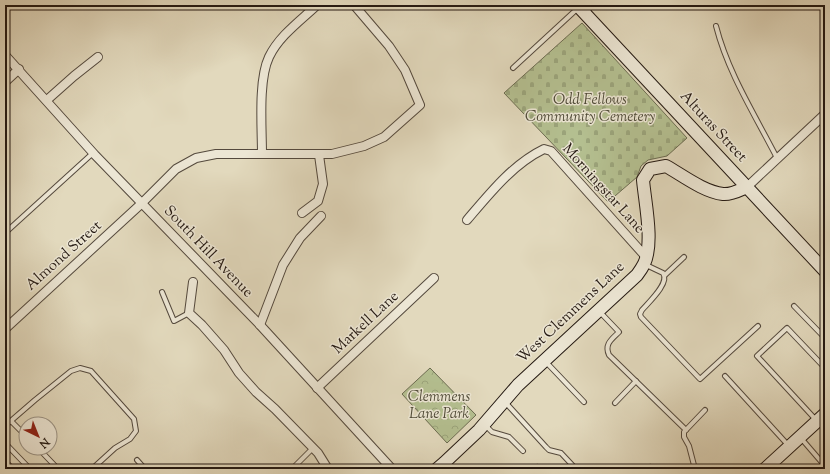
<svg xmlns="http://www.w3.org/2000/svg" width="830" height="474" font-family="'Sorts Mill Goudy',serif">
<defs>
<pattern id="cemetery-stones" width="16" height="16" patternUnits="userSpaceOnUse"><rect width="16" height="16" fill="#b4bf90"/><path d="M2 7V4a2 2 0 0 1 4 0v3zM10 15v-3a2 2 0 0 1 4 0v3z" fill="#9ba47b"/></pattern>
<pattern id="park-crowns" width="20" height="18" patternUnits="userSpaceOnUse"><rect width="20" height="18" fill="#b4bf90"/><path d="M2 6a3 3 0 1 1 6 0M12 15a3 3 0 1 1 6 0" fill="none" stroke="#9ba47b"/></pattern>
</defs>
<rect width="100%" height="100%" fill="#e2d9bd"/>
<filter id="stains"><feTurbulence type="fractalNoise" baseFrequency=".005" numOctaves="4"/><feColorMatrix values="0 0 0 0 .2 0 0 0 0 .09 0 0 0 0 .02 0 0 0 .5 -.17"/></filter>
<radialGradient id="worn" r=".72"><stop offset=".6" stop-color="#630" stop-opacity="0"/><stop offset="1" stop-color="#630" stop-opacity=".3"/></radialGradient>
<!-- cemetery -->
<path fill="url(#cemetery-stones)" stroke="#6c6c51" d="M582,23L687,138L667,156L648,160L641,166L637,177L608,202L504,93Z"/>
<!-- park -->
<path fill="url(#park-crowns)" stroke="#6c6c51" d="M430,368L476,415L447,443L402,394Z"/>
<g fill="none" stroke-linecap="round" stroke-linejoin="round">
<!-- lane casing -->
<g stroke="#54493d" stroke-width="6">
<g id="lane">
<path d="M585,13L593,5"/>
<path d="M716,26C728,73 755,115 777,158"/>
<path d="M513,68L577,9"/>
<path d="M5,233L93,153"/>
<path d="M644,264L663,273C670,283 649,302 642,310L640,314L641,317L700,379L758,326"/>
<path d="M665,275L684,257"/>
<path d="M162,292L174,321L189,313"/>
<path d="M794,306L825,338"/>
<path d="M599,311L619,332C612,339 604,344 609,355L686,430"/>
<path d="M546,362L584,402"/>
<path d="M725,376L788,445"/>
<path d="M505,402L546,447L549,450L561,453L576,469"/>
<path d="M615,403L636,381"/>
<path d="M11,421L26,436"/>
<path d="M817,421L757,356L787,328L825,368"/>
<path d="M485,425L492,432L509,437L523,451"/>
<path d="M5,426L35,400L71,371L80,368L91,371L134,419L136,431L130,439L115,448L92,469"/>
<path d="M800,437L825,466"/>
<path d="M5,443L30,469"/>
<path d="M38,448L58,469"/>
<path d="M137,460L145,469"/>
<path d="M5,461L13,469"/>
<path d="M537,467L538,469"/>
<path d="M215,469L221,467L223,469"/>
<path d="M292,469L313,448"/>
<path d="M647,469L650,467"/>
<path d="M695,469L689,446L684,437V432L705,410"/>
</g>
</g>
<!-- street casing -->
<g stroke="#54493d" stroke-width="10">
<g id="street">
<path d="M5,55L95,155L260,325L392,469"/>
<path d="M5,82L19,69"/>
<path d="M47,100L74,76L98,57"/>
<path d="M262,154C262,128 258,80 269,57C279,36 300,21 317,5"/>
<path d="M747,187L825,114"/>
<path d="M302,213L318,201L323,184L319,155"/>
<path d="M467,220C490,193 513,164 544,149L551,151L646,257"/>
<path d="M193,282L189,313L202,325L224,350L239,373L256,392L275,409L318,453L328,469"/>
<path d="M260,325L283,265L300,238L321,216"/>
<path d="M5,329L141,204L176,169L196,158L216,154H332L364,146L384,137L420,105L405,70L389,46L354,5"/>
<path d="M317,388L434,278"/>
</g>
</g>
<!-- secondary casing -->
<g stroke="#241912" stroke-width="14">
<g id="secondary">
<path d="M577,5L825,271"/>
<path d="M437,469L444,463L479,430L518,385L637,275C640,271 642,268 644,264C654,243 645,203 643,180L650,169L666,166C682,175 704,192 723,194C731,195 740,190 747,187"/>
<path d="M765,469L825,414"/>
</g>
</g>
<!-- lane -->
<use href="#lane" stroke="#ece6d4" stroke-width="4"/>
<!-- street -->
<use href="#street" stroke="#ece6d4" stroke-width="8"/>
<!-- secondary -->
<use href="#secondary" stroke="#ece6d4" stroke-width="12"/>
</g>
<g text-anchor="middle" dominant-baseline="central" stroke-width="3" stroke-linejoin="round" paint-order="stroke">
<!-- park labels -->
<g font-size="15" font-style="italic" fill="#4f4b38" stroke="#ece6d4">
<text x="590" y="100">Odd Fellows<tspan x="590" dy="17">Community Cemetery</tspan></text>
<text x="439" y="397">Clemmens<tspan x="439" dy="17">Lane Park</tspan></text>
</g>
<!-- street labels -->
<g font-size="15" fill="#241912" stroke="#ece6d4">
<text transform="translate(713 127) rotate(47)">Alturas Street</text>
<text transform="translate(603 189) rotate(48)">Morningstar Lane</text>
<text transform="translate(208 252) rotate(46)">South Hill Avenue</text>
<text transform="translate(64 256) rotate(-42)">Almond Street</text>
<text transform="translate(571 313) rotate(-43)">West Clemmens Lane</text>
<text transform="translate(366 323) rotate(-43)">Markell Lane</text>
</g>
</g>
<!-- margin -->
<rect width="830" height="474" fill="none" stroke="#e2d9bd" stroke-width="20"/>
<rect x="6" y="6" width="818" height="462" fill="none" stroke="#241912" stroke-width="2"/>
<rect x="10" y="10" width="810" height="454" fill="none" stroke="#241912"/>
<!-- north arrow -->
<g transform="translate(38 436) rotate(137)"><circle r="19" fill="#ece6d4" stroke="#9c9486"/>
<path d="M0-3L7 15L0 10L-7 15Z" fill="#8f2418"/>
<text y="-6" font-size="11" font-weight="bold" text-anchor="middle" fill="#241912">N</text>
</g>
<rect width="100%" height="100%" filter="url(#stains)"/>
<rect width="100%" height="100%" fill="url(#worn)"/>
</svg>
